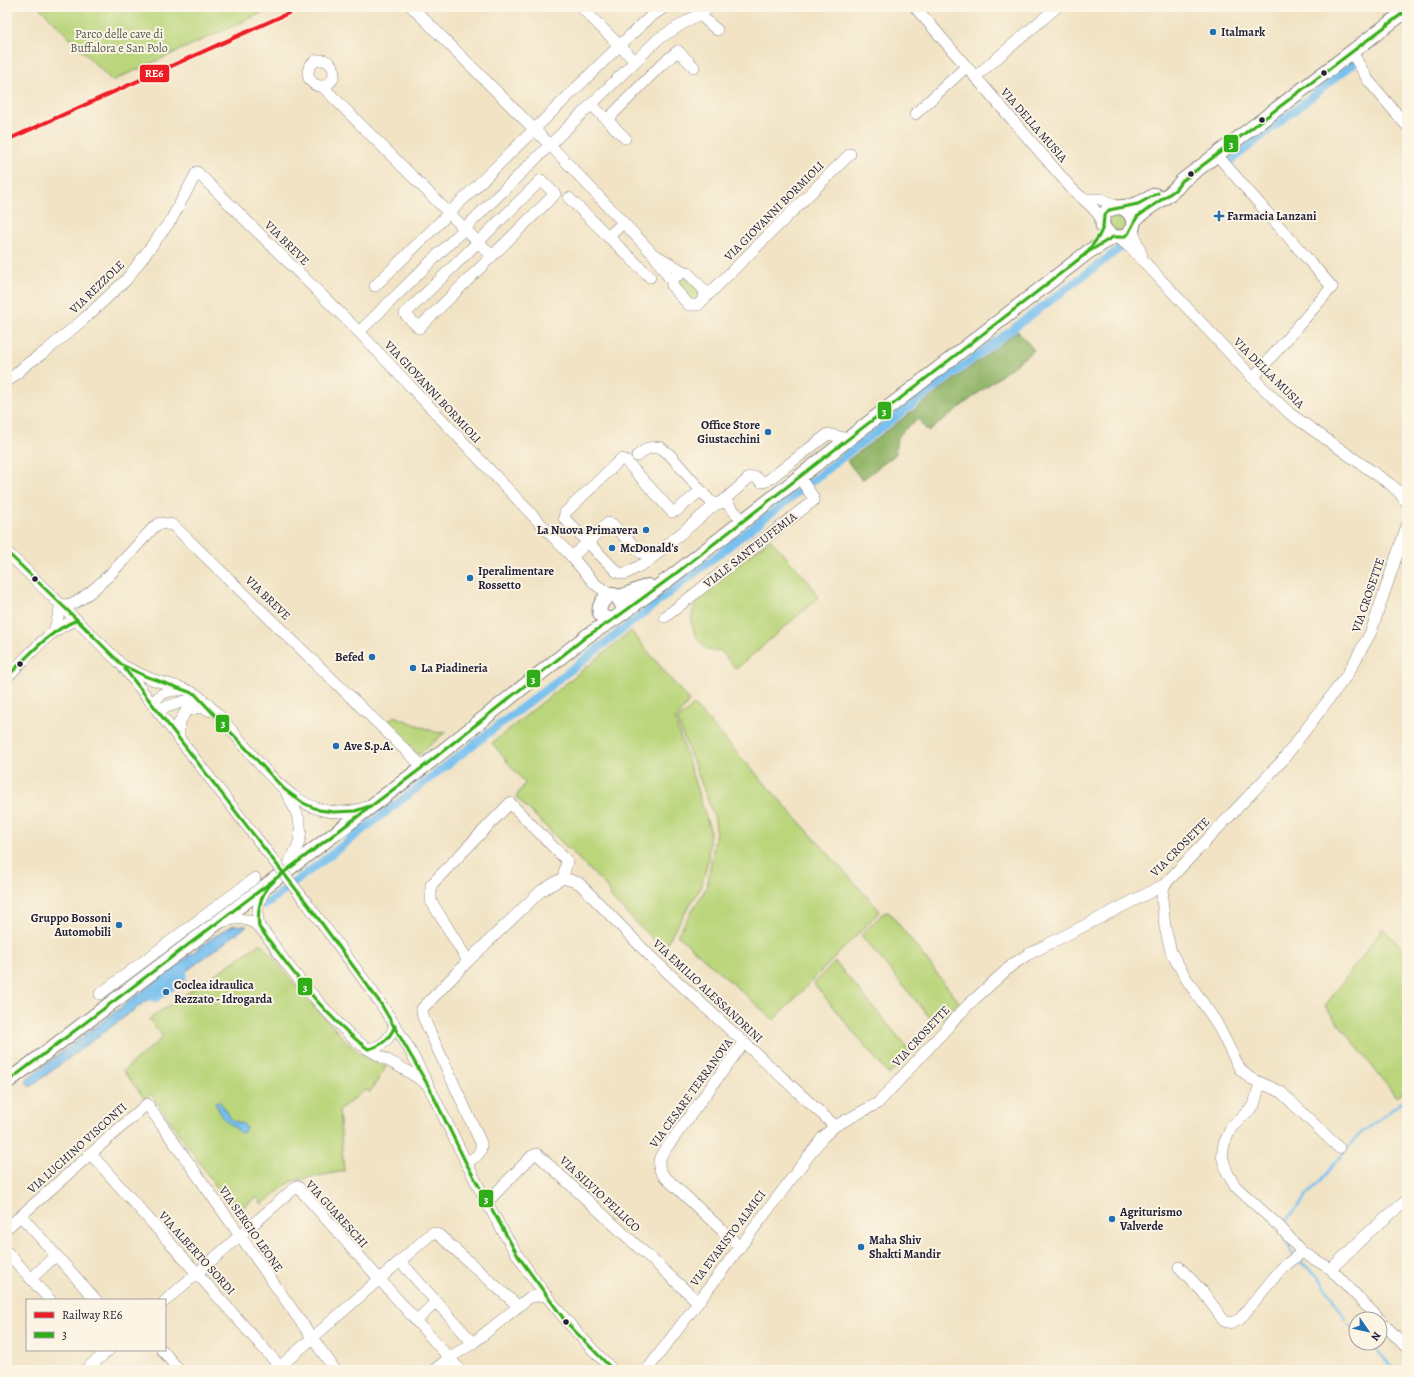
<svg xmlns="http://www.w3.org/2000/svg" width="1414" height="1377" font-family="Alegreya,serif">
<rect width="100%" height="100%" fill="#fcf5e5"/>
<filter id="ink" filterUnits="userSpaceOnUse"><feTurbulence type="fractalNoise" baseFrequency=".025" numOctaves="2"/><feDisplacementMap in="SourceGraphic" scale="8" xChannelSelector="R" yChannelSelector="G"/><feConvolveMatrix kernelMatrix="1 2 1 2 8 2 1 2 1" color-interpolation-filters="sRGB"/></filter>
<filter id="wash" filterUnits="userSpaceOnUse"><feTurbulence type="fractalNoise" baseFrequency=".012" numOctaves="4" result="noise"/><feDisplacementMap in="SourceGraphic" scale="16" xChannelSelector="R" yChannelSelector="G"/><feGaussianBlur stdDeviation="0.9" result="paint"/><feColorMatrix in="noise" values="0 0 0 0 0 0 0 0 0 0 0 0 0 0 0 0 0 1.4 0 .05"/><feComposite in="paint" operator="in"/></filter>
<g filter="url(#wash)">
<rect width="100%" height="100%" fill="#f1e3c4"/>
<!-- green -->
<g fill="#bad57a" stroke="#6e7c5a">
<path d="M39,7H275L112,81Z"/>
<path d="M1117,212L1128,218L1125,230L1113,231L1108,220L1109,217Z"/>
<path d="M685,277L698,289L700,295L697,300H690L676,283L677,281Z"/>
<path d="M770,539L809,582L818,598L736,669L720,650C711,653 706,650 700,642C676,610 709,586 732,568C745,559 758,549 770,539Z"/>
<path d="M631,631L689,701L675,720L710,830L708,860L702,885L663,949L612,899L606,886L516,797L525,783L492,743Z"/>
<path d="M694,705L880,911L774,1020L677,935L707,887L716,831L715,819L677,720Z"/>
<path d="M394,716L435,732L441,733L447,731L418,755L387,726V723Z"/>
<path d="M887,912L890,913L959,1002L936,1025L861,935L882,914Z"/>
<path d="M1383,928L1407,952V1089L1396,1097L1325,1006Z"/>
<path d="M261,943L297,987L348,1043L360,1053L386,1067L370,1092L365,1090L339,1110L344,1171L292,1181L262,1204L257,1197L235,1213L151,1094L145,1099L123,1071L163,1037L149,1019Z"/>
<path d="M835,962L911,1052L889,1075L814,984Z"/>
</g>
<!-- forest -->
<path fill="#93b66a" stroke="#5a6c52" d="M1018,331L1034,350L928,432L918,419C904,430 894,435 896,454L862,480L847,461Z"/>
<!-- water -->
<g fill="#77c0ef" stroke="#4c7195">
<path d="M234,925L247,926L30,1087L25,1080L215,936Z"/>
<path d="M219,1101L232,1120L243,1124L246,1127L244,1132L241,1133L223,1118L215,1102Z"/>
</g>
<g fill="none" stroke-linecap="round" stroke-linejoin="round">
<!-- stream -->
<g stroke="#77c0ef" stroke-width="2.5">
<path d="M1282,1225L1359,1135L1407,1098"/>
<path d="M1285,1240L1293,1255"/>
<path d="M1297,1259L1319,1277L1346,1320"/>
<path d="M1350,1325L1356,1330"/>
<path d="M1369,1343L1396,1370"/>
</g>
<!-- canal -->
<g stroke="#77c0ef" stroke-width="8">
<path d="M1229,162L1353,64"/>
<path d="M265,905L581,662L848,453L1123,246"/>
<path d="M144,995L156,998L182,979L184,965"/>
</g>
</g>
</g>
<g filter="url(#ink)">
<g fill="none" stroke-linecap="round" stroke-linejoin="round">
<!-- minor casing -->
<g stroke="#8a8280" stroke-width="12">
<g id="minor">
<path d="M412,7L551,146L654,255L672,282"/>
<path d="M581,7L635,61"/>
<path d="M915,7L1072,189L1092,207L1103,220"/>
<path d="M699,14L717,30"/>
<path d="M1352,52L1368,80L1407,126"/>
<circle cx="321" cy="73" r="13"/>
<path d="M975,77L1057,7"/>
<path d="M323,87L492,256"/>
<path d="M592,105L607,120L662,64L678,51L694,67"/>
<path d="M915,114L966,67"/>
<path d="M607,120L625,138"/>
<path d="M1216,154L1332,287L1253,378"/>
<path d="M541,180L555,194L419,328L405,314Z"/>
<path d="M569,198L650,277"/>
<path d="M1084,199H1101L1117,207"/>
<path d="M1132,229L1142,256"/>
<path d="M608,237L623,223"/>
<path d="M1119,238L1133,250L1253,378L1289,413L1390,484L1398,491L1407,503"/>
<path d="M657,256L684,272"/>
<path d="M684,272L688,273L704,290L705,298L698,305H689L672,286L674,277Z"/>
<path d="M375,286L619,46L650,17L665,7"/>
<path d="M705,298L850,154"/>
<path d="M359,332L658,39L710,7"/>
<path d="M7,382L27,364L46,351L85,318L126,280L171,220L197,172L359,332L572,557L595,584L612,596"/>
<path d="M637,456L648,448L660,447L670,455L710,501L716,504L721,503L750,477H756L761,482L767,481L828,434L848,439"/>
<path d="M700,491L676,511L672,512L625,460L621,459L565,513L564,518L617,572L625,574L647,562L716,504"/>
<path d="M724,500L743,521"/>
<path d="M7,552L122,665L261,844"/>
<path d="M572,557L608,523L612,524L641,553L654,554"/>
<path d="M61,605C67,605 71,605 76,602C102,587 133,549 154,527L160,523L173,525L423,767"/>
<path d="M665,617L813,501V497L799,477"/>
<path d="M54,632L61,605"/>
<path d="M126,667C135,672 144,676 154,680C167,684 185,687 197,695C249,735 287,836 367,807"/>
<path d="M7,677C28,657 48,629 77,620"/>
<path d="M153,704C159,693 168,690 180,690"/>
<path d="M157,708C173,709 185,695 202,702"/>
<path d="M179,738V723L186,711L200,707L212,711"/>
<path d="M284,870C306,839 305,826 287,794"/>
<path d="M1164,885L1162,899L1165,927L1171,952L1187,980L1216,1022L1240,1069L1250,1078L1281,1092L1339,1148"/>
<path d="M309,906C343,952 379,997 408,1047C443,1110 470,1177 507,1238C536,1287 572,1330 613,1370"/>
<path d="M221,922C233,918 248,917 258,926C269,935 277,952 286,963C306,988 326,1012 349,1034C371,1056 402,1064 426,1084"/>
<path d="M259,927C256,911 258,899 268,886"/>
<path d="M468,961L431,901V885L510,803L567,861L563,878"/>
<path d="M100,994L255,878"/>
<path d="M368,1049C383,1047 389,1039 395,1026"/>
<path d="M1260,1083L1254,1105L1231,1128L1224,1144L1222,1156L1227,1172L1235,1186L1281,1228L1302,1252L1331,1269L1379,1319"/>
<path d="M90,1153L283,1370"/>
<path d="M466,1163C475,1157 482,1155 481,1143L423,1017L422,1009L468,961L541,891L563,878L579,883L653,959L835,1126"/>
<path d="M487,1202L532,1156L537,1154L697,1301"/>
<path d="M21,1216L96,1300"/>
<path d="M7,1228L147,1104L335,1370"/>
<path d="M739,1246L664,1176C658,1169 657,1162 662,1154L744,1042"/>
<path d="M7,1252L50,1300"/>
<path d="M400,1261L473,1343"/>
<path d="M1179,1267L1203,1292L1224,1321L1232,1323L1240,1319L1281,1269L1302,1252"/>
<path d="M1331,1269L1368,1233L1407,1200"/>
<path d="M31,1279L56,1255"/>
<path d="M165,1301L297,1186L460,1370"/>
<path d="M1380,1320L1407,1348"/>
<path d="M416,1321L436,1302"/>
<path d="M162,1350L179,1370"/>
<path d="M85,1370L109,1350"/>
<path d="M276,1370L432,1233L439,1235L518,1306"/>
<path d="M434,1370L452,1356L473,1343L530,1297L546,1295"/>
<path d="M647,1370L823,1137L835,1126L878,1103L968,1005L1012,965L1027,955L1164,885L1282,761L1347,675L1371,632L1407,525"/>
</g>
</g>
<!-- major casing -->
<g stroke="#8a8280" stroke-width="16">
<g id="major">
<path d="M1123,208C1135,214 1137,228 1126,236C1111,242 1095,226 1106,212C1113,205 1122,208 1130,206C1139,204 1147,200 1155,195"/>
<path d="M1134,221C1147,204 1170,199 1182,181L1407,10"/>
<path d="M618,598L648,586"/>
<path d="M614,619C582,622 612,575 622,605"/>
<path d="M7,1082L423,767L587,636L617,617L670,578L1088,252L1113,237"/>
</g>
</g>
<!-- minor -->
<use href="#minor" stroke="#fff" stroke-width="11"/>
<!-- major -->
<use href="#major" stroke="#fff" stroke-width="14"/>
<!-- minor-bridge casing -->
<g stroke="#8a8280" stroke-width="12" stroke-linecap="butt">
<path id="minor-bridge" d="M261,844L309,906"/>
</g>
<!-- minor-bridge -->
<use href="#minor-bridge" stroke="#fff" stroke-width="11"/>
<!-- bus-1 casing -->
<g stroke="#fcf5e5" stroke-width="6">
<g id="bus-1">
<path d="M1085,255L1099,236L1103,227L1104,216L1109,210L1138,204L1158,193"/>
<path d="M7,552L93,635"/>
<path d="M77,620L122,665L145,676L195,694L284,789L303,803L319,810L334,812L355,811L370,806"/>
<path d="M125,669L309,906L381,1004L429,1087L466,1163L518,1256L566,1322L613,1370"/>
<path d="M7,677C29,655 48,632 77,620"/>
<path d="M274,881C260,893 257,909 259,927C292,971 324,1016 368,1049C382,1046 389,1039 395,1026"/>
<path d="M7,1082L423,767L587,636L617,617L670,578L1088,252L1113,237H1123L1128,234L1137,217L1175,190L1182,181L1407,10"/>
</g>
</g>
<!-- bus-1 -->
<use href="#bus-1" stroke="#30ae1a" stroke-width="3"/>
<!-- rail-1 casing -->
<g stroke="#fcf5e5" stroke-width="7">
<path id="rail-1" d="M7,140L302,7"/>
</g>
<!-- rail-1 -->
<use href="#rail-1" stroke="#ed1c24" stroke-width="4"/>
</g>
</g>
<!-- markers -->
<g fill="#1f6fb2" stroke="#fcf5e5" stroke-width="1.5">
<circle cx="1213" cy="32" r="4"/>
<path d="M1217 210h4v4h4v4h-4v4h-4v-4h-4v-4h4z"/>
<circle cx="768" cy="432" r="4"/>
<circle cx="646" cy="530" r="4"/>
<circle cx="612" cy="548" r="4"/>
<circle cx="470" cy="578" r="4"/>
<circle cx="372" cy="657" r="4"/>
<circle cx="413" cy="668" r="4"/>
<circle cx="336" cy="746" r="4"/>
<circle cx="119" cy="925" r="4"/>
<circle cx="166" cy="992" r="4"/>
<circle cx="1112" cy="1219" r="4"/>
<circle cx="861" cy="1247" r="4"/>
</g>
<g fill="#22223b" stroke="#fcf5e5" stroke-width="1.5">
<circle cx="1324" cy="73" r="3.5"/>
<circle cx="1262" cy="120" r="3.5"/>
<circle cx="1191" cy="174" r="3.5"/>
<circle cx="35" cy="579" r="3.5"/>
<circle cx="20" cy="664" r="3.5"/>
<circle cx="566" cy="1322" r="3.5"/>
</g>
<g text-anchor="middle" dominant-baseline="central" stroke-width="4" stroke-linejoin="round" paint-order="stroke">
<!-- poi labels -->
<g font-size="12" font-weight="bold" fill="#22223b" stroke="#fcf5e5" text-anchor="start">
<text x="1221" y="32">Italmark</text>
<text x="1227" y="216">Farmacia Lanzani</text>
<text x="760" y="425" text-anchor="end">Office Store<tspan x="760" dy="14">Giustacchini</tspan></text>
<text x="638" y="530" text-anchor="end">La Nuova Primavera</text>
<text x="620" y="548">McDonald's</text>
<text x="478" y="571">Iperalimentare<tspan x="478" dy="14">Rossetto</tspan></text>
<text x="364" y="657" text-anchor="end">Befed</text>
<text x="421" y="668">La Piadineria</text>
<text x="344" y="746">Ave S.p.A.</text>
<text x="111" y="918" text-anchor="end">Gruppo Bossoni<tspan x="111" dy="14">Automobili</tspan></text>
<text x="174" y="985">Coclea idraulica<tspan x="174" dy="14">Rezzato - Idrogarda</tspan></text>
<text x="1120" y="1212">Agriturismo<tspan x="1120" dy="14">Valverde</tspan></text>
<text x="869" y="1240">Maha Shiv<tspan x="869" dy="14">Shakti Mandir</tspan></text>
</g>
<!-- park labels -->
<g font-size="12" fill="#50584e" stroke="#fcf5e5">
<text x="119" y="34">Parco delle cave di<tspan x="119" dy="14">Buffalora e San Polo</tspan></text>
</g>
<!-- street labels -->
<g font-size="12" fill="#22223b" stroke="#fcf5e5">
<text transform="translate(1034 125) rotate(49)">VIA DELLA MUSIA</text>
<text transform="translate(774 211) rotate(-45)">VIA GIOVANNI BORMIOLI</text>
<text transform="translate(287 243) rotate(45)">VIA BREVE</text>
<text transform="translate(97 287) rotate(-44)">VIA REZZOLE</text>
<text transform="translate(1269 373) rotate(45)">VIA DELLA MUSIA</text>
<text transform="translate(433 392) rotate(47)">VIA GIOVANNI BORMIOLI</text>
<text transform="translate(750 550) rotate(-38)">VIALE SANT'EUFEMIA</text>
<text transform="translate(1368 595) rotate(-71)">VIA CROSETTE</text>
<text transform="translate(268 598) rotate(44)">VIA BREVE</text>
<text transform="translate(1180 847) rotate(-45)">VIA CROSETTE</text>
<text transform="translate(708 991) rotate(43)">VIA EMILIO ALESSANDRINI</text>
<text transform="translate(921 1036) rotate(-47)">VIA CROSETTE</text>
<text transform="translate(691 1093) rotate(-54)">VIA CESARE TERRANOVA</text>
<text transform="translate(77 1148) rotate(-42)">VIA LUCHINO VISCONTI</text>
<text transform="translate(600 1194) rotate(43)">VIA SILVIO PELLICO</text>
<text transform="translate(337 1214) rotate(48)">VIA GUARESCHI</text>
<text transform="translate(251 1229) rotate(55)">VIA SERGIO LEONE</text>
<text transform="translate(728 1238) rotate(-53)">VIA EVARISTO ALMICI</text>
<text transform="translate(197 1253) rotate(48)">VIA ALBERTO SORDI</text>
</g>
</g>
<g stroke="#fcf5e5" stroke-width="1.5">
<rect x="139" y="64" width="31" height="19" rx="4" fill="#ed1c24"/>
<rect x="1223" y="134" width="16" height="19" rx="4" fill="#30ae1a"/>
<rect x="877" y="401" width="15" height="19" rx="4" fill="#30ae1a"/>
<rect x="526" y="669" width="15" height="19" rx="4" fill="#30ae1a"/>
<rect x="215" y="714" width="15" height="19" rx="4" fill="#30ae1a"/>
<rect x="297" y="977" width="16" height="19" rx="4" fill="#30ae1a"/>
<rect x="478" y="1189" width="16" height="19" rx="4" fill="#30ae1a"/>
</g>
<g font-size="11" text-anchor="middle" font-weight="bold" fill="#fff">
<text x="154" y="77">RE6</text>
<text x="1231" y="148">3</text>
<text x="884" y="415">3</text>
<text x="533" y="683">3</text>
<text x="223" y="727">3</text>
<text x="305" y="991">3</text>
<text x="486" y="1203">3</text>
</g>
<!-- margin -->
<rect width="1414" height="1377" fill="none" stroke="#fcf5e5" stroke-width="24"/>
<!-- legend -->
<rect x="26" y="1299" width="140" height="52" fill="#fcf5e5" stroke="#a5a1a1"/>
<rect x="34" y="1312" width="20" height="6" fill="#ed1c24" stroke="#a5a1a1"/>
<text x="62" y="1319" font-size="12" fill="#22223b">Railway RE6</text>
<rect x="34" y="1332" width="20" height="6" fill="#30ae1a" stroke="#a5a1a1"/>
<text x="62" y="1339" font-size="12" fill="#22223b">3</text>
<!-- north arrow -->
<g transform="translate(1368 1331) rotate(124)"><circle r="19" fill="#fcf5e5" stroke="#a5a1a1"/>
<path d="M0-3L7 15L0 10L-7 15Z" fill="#1f6fb2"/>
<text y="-6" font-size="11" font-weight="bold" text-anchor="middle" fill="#22223b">N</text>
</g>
</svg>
